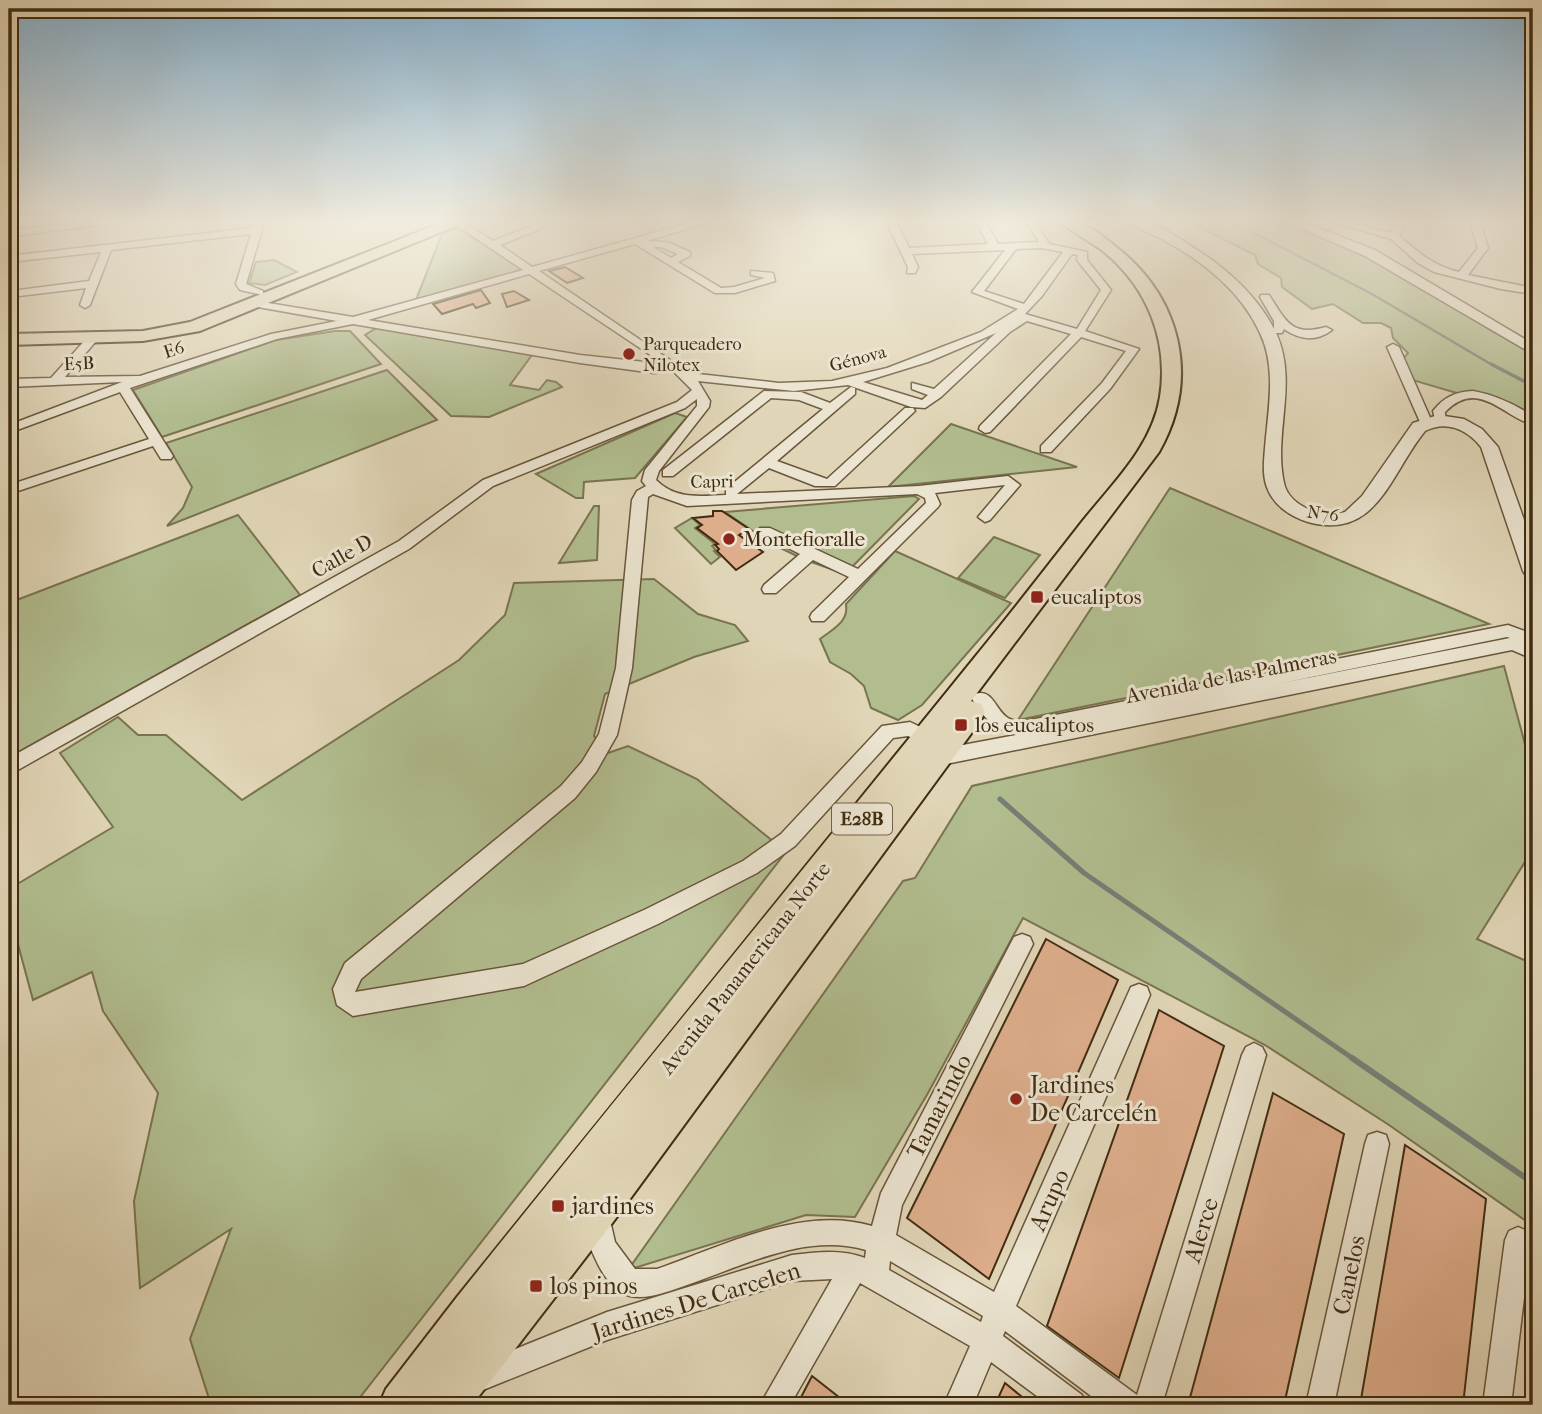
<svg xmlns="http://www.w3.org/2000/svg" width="1542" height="1414" font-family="'IM FELL French Canon',serif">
<rect width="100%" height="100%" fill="#e0d5b6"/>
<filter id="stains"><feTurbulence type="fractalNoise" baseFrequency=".00286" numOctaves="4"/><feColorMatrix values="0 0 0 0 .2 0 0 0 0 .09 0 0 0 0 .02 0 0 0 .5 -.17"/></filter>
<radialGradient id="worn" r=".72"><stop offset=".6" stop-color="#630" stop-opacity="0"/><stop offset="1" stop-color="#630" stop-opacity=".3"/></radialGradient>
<!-- green -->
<g fill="#b1bd8f" stroke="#797450" stroke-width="2">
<path d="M1183,219H1279L1365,253L1533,354V420L1483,395L1460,394L1409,379L1401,361L1408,353L1393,338L1391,328L1381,323H1363L1333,304L1312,309L1282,287L1281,278L1258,264L1255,255Z"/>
<path d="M458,228L520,268L518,271L416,300L442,234Z"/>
<path d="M274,260L297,272L265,285L249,283L256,262Z"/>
<path d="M378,327L532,355L510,385L539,390L547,380L556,382L562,387L489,417L451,416L365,335Z"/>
<path d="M335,331H350L381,364L162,437L133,390L276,340Z"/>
<path d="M387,370L437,420L167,526L183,508L192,487L166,443Z"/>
<path d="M675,413L687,417L635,478L584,482L583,498H576L536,474Z"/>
<path d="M951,424L1077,467L888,487Z"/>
<path d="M1170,488L1489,624L1018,720Z"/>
<path d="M914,496L919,499L845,574L803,559L772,544L725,512Z"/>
<path d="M594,506H599L597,560L559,563Z"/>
<path d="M238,515L300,595L9,757V603Z"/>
<path d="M692,518L700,525L695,528L715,544L712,546L716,550L714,551L720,557L711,564L675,528Z"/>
<path d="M994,537L1040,555L1005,598L958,578Z"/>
<path d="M895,551L1011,603L922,705L898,720L871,708L864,686L851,674L830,662L820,639C833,629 849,622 846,604Z"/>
<path d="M654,579L698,614L735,625L748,641L694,657L605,694L594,736L608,753L628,746L697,779L786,852L354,1405H211L190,1339L231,1229L140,1288L134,1201L158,1093L103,1011L92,972L33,1000L9,911V889L113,827L60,753L118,717L138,735H166L242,800L459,660L505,615L514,583Z"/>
<path d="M1504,666L1533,774V849L1477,939L1533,964V1226L1389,1125L1265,1045L1023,918L928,1093L855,1217L806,1215L628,1270L903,881L915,878L972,786Z"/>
</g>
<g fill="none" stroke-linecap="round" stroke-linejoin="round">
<!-- stream-far3 -->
<path stroke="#767f76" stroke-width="2.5" d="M1227,219L1372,294L1494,366"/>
<!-- stream-far2 -->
<path stroke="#767f76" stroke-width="3.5" d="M1491,364L1533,386"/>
<!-- stream-far1 -->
<path stroke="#767f76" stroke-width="5" d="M1000,799L1084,873L1355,1060"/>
<!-- stream -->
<path stroke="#767f76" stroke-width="6" d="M1352,1058L1533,1183"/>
</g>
<!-- building -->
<g fill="#deae8c" stroke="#412c12" stroke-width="2">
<path d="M565,267L583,278L567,283L549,271Z"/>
<path d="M481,290L490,303L476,308L473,304L442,314L433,304Z"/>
<path d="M514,291L529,300L507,307L502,294Z"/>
<path d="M713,511H722L749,529L739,535L763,552L736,570L717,551L719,549L715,545L718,544L697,528L702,525L693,518L713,516Z"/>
<path d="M1046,939L1118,980L989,1279L907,1218Z"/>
<path d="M1159,1010L1224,1046L1119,1378L1047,1326Z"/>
<path d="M1273,1093L1344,1134L1284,1405H1188Z"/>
<path d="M1405,1145L1486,1199L1463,1405H1360Z"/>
<path d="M812,1376L849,1405H797Z"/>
<path d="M1005,1383L1032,1405H995Z"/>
</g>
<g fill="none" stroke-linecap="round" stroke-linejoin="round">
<!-- minor casing -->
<g stroke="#69563b" stroke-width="3">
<g id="minor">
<path d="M112,219H144L14,236L9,233L14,230Z"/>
<path d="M255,219H265L246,284L263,291V295L240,290L236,284L251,234L111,250L90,305L85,308L80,305L86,288L19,296L14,293L19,290L89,281L101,252L9,262V256L252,228Z"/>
<path d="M703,219H719L647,241L667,242L690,252V256L678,262L721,288L734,287L765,278L751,275V271L773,273L775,281L735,293H715L635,244L539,271L689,373L779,383L832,381L887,368L981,332L1018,309L972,292L1005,250L912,254L918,267L915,273H907L908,267L885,219H895L909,248L988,244L974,219H984L998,244L1039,242L1024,219H1034L1049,244L1087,252V260L1111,290L1085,331L1139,349L1110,389L1051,452H1041V446L1102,383L1126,351L1081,337L990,432L985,433L979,429L980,426L1071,334L1027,321L1010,332L941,397L925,408L911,407L848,385L794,391L698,381L710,401L709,407L659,471L656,480C676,500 700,496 726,495V489L823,409L799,400L771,398L673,476H663V470L764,391L801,392L830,403L851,387L855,388V394L777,461L827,479L905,408H913L915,411L835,486H815L769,468L737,494L919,486L1008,476L1020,485L990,520L985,522L978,517L1005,485L935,493L940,504L938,507L824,621H812L810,617L812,613L849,577L813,560L776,593H764L762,589L764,585L800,554L760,534L758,531L760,528H770L858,569L926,503L925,498L917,494L687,506L653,494L648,497L632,668L617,735L596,772L575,798L361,979L355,992L523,964L644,910L743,861L781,834L882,726L910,722L933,733L936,738L933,743L927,745L908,736L893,738L795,846L757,873L658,924L524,986L353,1016L337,1005L333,989L345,963L561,786L582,762L599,734L616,668L632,500L637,491L646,486L642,481L645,470L697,406V399L685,408L493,486L409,549L9,775V758L399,541L483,480L677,402L692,390L673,371L654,373L580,363L353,324L277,339L130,388L173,456L171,459H161L153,446L9,494V485L149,439L120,392L9,433V425L122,382L9,387V379L51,378L87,338L91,337L97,340L65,377L140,376L271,334L337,321L252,306L251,304L256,301L353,317L523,270L455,224L453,222L458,219L493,241L542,222H548V226L500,245L532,267ZM653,247H661L678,254L671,258ZM1016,249L1041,248L1063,252L1024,304L984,291ZM1072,254L1078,255L1077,260L1101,290L1077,329L1025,314L1042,296ZM529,274L664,364L580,355L368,320ZM996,333L934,389L912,383V389L928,395L922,400L863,382L928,362Z"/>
<path d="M1323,219H1339L1391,233L1393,219H1403L1404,226L1399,236C1419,253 1434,266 1459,272L1478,248L1469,219H1479L1488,248L1468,275L1533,288V294L1501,289L1434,272L1418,263L1391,239Z"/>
<path d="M1261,295H1269C1286,321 1291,337 1326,327L1332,330C1316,342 1300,340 1284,329L1282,333H1274V321L1260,297Z"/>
<path d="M1393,344L1399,347L1432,422L1431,425L1426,426L1420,422L1387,347Z"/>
<path d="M1473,391C1495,395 1514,404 1533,416V425C1502,416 1478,378 1445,412L1446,423H1436L1433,411C1444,397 1455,392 1473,391Z"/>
<path d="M1508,625L1533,634V659L1512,650L936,766L930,763L927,758L930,753L936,750L1016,735C994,728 984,719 972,699L975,694C993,688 995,710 1008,718C1011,720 1016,721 1020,722ZM1507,637L1510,638L1277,684Z"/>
<path d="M1022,934L1030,937L1033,944L902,1205L896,1235L994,1292L1131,987L1139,984L1147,987L1150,995L1016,1306L1137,1395L1242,1055L1246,1047L1254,1043L1262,1047L1266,1055L1162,1405H1103L1005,1331L1003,1336L1082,1395L1086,1405H1049L991,1362L973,1405H944L970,1346L860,1283L790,1405H760L832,1279L792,1281L607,1340L478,1392L468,1388L464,1378L468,1368L607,1312L792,1255C816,1252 842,1249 865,1258L866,1250C806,1232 743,1266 687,1285C669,1291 649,1300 630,1296C614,1293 601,1272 595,1258C587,1241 582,1225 589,1207L598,1203L607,1207L615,1242L635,1269H657C723,1246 802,1205 872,1226L881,1193L1014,937ZM890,1261L983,1316L981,1322L889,1270Z"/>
<path d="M1377,1132L1386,1135L1389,1144L1334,1405H1306L1365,1144L1368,1135Z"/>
<path d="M1518,1227L1527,1231L1531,1240L1511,1405H1483L1505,1240L1509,1231Z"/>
</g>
</g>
<!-- tertiary casing -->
<g stroke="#69563b" stroke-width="3">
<g id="tertiary">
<path d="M1125,219C1152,219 1175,235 1197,250C1229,270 1261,300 1277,335C1298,384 1273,434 1284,483C1289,507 1324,519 1345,512L1362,496L1413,423L1438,415L1464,419L1482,429L1498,447L1533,545V578L1526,576L1523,571L1481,447C1467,429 1446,420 1425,431C1390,474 1377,541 1308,522C1291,517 1275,506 1268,490C1262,477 1264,461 1265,448C1268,410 1277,368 1260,333C1242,293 1204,262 1167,242C1154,234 1136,229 1125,219Z"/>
<path d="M1279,219H1296L1375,250L1533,344V354L1365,256Z"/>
</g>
</g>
<!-- primary casing -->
<g stroke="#412c12" stroke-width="4">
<g id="primary">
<path d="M451,219H473L200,331L143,341L9,345V334L143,331L190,322Z"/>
<path d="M1058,219C1083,219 1096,231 1115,246C1181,297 1201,378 1159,452L971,701L981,704L985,712L981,720L613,1222L472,1405H379L386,1389L457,1297C628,1083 802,871 975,657C1011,613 1046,568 1081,523C1111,485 1152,447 1160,397C1169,340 1147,287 1103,251C1088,240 1071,232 1058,219Z"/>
</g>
</g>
<!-- minor -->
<use href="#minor" fill="#ebe4d0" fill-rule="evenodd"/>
<!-- tertiary -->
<use href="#tertiary" fill="#ebe4d0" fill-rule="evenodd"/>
<!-- primary -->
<use href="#primary" fill="#e0d5b6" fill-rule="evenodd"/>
</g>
<!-- sky -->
<linearGradient id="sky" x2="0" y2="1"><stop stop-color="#88b5d5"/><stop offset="0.53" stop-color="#f1ecde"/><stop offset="1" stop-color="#f1ecde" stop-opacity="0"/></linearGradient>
<rect width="1542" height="417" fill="url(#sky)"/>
<!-- markers -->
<g fill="#8f2418" stroke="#ebe4d0" stroke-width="2.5">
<circle cx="629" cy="354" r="7"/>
<circle cx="729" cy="539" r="7"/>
<rect x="1030" y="590" width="14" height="14" rx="3.5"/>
<rect x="954" y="718" width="14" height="14" rx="3.5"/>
<circle cx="1016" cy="1099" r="7"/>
<rect x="551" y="1199" width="14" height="14" rx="3.5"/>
<rect x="529" y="1279" width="14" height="14" rx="3.5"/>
</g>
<g text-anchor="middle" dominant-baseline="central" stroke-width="6" stroke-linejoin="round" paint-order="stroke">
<!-- far-poi labels -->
<g font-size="18" fill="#412c12" stroke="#ebe4d0" text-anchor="start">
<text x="643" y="344">Parqueadero<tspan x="643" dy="21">Nilotex</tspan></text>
</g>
<!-- far-street labels -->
<g font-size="18" fill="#412c12" stroke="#ebe4d0">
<text transform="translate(174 350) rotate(-18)">E6</text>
<text transform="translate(858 359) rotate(-15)">Génova</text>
<text transform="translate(79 364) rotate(-3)">E5B</text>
<text transform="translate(712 482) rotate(-1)">Capri</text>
<text transform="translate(1323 514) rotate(8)">N76</text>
</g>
<!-- shield labels -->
<rect fill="#ebe4d0" stroke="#74634b" stroke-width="2" x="832" y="803.5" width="60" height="31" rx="5"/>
<g font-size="19" font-weight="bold" fill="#412c12">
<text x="862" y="819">E28B</text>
</g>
<!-- poi labels -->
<g font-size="21" fill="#412c12" stroke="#ebe4d0" text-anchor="start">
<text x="743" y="539">Montefioralle</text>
<text x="1051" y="597">eucaliptos</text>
<text x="975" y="725">los eucaliptos</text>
</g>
<!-- street labels -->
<g font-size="21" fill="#412c12" stroke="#ebe4d0">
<text transform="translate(342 556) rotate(-30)">Calle D</text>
<text transform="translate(1231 676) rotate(-11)">Avenida de las Palmeras</text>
<text transform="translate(745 968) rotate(-52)">Avenida Panamericana Norte</text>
</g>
<!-- near-poi labels -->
<g font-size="24" fill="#412c12" stroke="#ebe4d0" text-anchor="start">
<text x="1030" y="1085">Jardines<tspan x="1030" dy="28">De Carcelén</tspan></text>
<text x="572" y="1206">jardines</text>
<text x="550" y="1286">los pinos</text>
</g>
<!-- near-street labels -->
<g font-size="24" fill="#412c12" stroke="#ebe4d0">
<text transform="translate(939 1106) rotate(-63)">Tamarindo</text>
<text transform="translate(1049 1200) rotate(-66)">Arupo</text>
<text transform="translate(1201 1230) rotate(-73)">Alerce</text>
<text transform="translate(1349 1275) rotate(-78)">Canelos</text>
<text transform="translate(696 1301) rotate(-17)">Jardines De Carcelen</text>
</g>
</g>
<!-- margin -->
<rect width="1542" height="1414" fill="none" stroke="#e0d5b6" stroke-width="35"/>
<rect x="10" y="10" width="1521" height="1393" fill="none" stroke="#412c12" stroke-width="3.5"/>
<rect x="18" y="18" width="1507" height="1379" fill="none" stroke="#412c12" stroke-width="2"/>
<rect width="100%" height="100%" filter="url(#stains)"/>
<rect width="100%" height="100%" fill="url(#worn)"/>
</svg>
